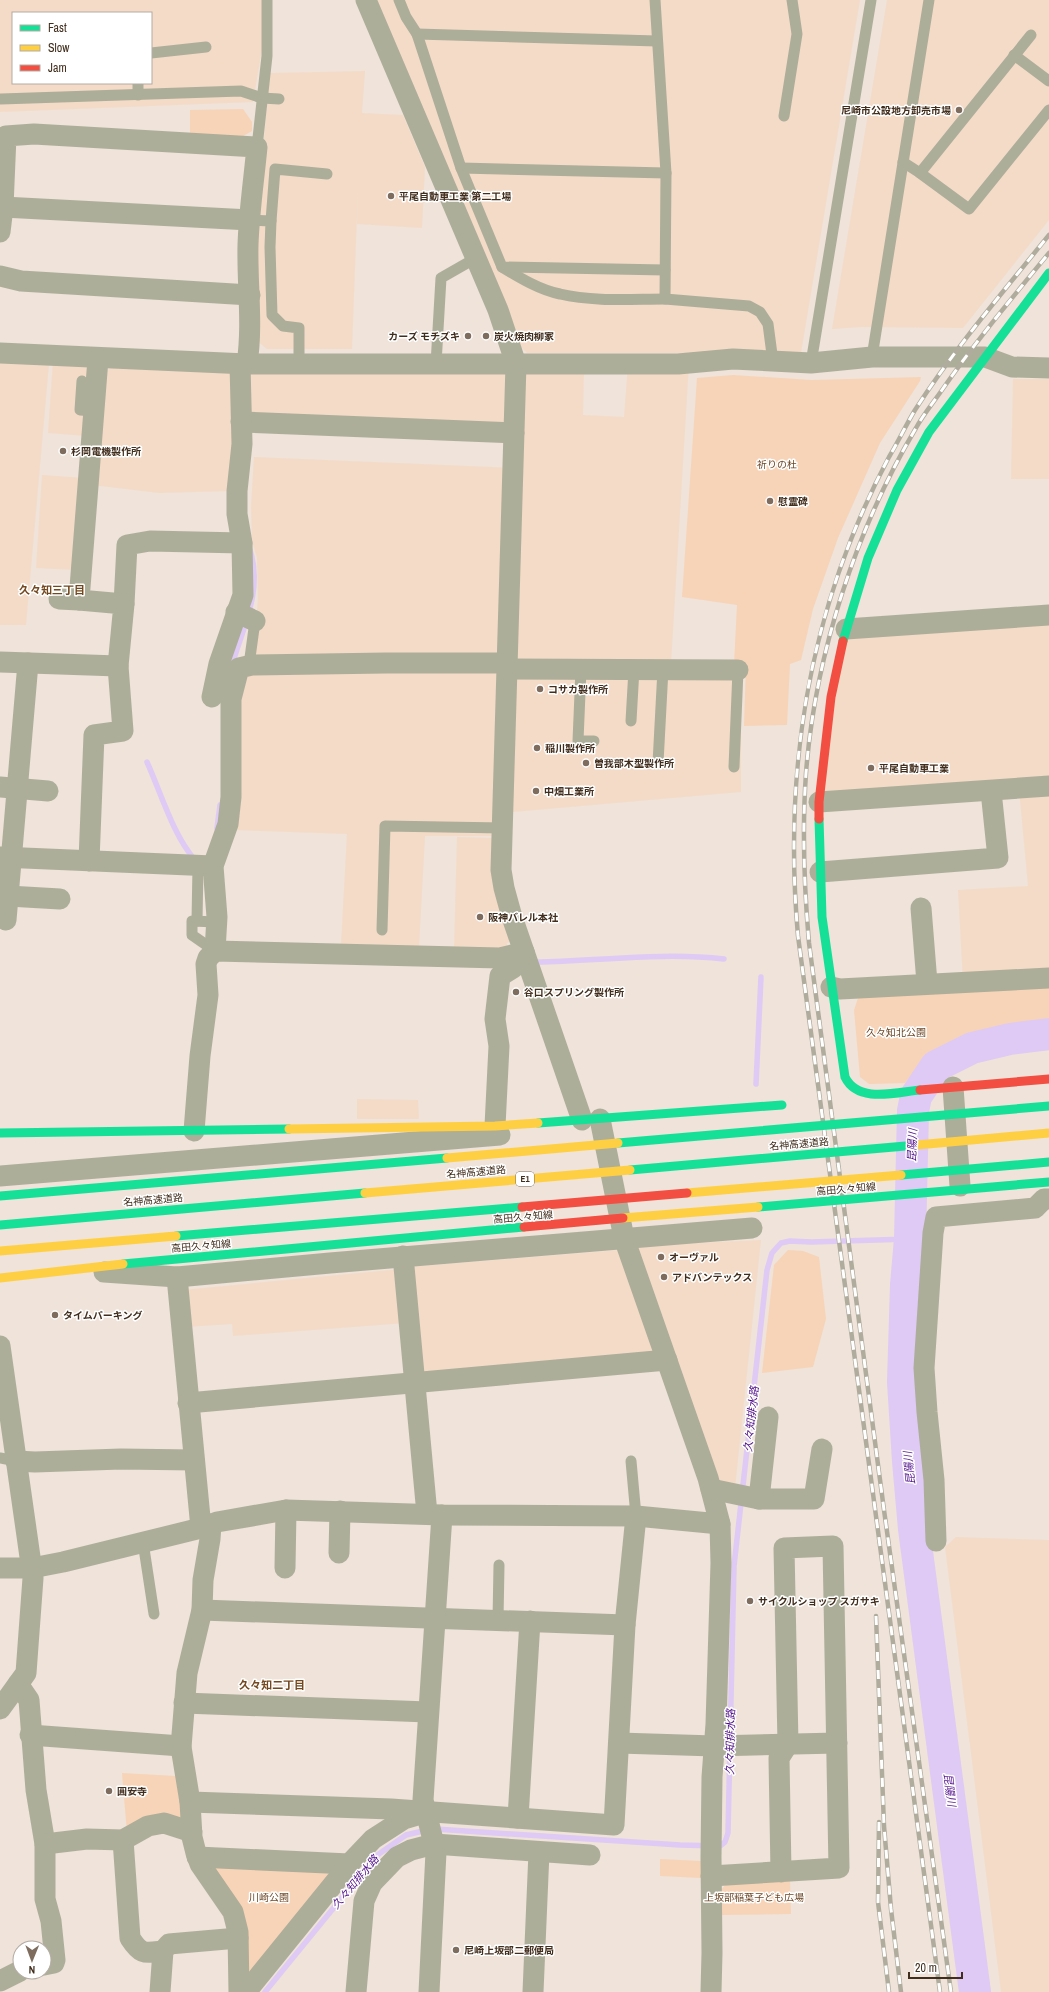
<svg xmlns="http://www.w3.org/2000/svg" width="1049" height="1992" font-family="'Archivo Narrow','Noto Sans JP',sans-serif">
<rect width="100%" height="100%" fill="#efe3da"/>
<!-- built -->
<g fill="#f4dbc7" fill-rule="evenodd">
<path d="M0,0H263L262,49L253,102L0,112ZM13,13H151V83H13Z"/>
<path d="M377,0H860L801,353H527L516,342Z"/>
<path d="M887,0H1049V220L963,328L861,327L832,329Z"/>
<path d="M365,71L362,113L403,115L425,167L422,228L357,224L358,189L352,349H267L256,340L254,245L270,73Z"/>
<path d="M53,360L92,368L86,436L48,433Z"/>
<path d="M0,361L49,364L26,625H0Z"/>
<path d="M689,363L671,664L512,665L520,372H584L583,415L624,417L628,364Z"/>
<path d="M118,364L238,368L232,491L159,493L92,485L107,370Z"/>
<path d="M240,364H516L514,433L241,422Z"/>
<path d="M1013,379H1049V479H1011Z"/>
<path d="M254,457L513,468L507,663L252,665L258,599L257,558L252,541L251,506Z"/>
<path d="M42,475L84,478L78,570L36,568Z"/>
<path d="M1049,615V977L963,982L958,890L1028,886L1019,789L819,802L846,629Z"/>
<path d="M504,667L502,836H425L419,947L341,944L347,834L233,830L241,672Z"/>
<path d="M510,672L741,675V792L513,812Z"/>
<path d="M457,837L493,838L511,941L507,943V951L454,949Z"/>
<path d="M357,1099L418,1100L419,1119H357Z"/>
<path d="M761,1240L735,1488L714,1485L632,1246Z"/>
<path d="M619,1250L655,1353L418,1380L408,1267Z"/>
<path d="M401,1269L406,1323L233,1336L232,1324L186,1327L182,1290Z"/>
<path d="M956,1537L1049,1540V1992H1001L945,1547Z"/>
</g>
<!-- green -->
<g fill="#f7d4b8">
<path d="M243,109L252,122V131L243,136H190V110Z"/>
<path d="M733,375L812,380L921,377L920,381L880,443L838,538L813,609L801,660L790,664L787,725L744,726L746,664H734L737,605L682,597L697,378Z"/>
<path d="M1049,985V1021C1012,1028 959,1030 929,1055C920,1063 913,1073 905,1083L869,1084L860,1077L854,1010L859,995Z"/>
<path d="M788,1250L803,1251L819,1257L826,1319L813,1367L762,1373L774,1265Z"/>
<path d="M122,1773L176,1776L183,1827L127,1833Z"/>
<path d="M660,1859L701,1861V1878L660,1876Z"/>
<path d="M337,1867L244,1984L212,1868Z"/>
<path d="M790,1879L791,1914L720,1915V1891L728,1882Z"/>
</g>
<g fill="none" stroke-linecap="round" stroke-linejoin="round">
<!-- stream -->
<g stroke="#decaf4" stroke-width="5.5">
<path d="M232,665C243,627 263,590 250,550"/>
<path d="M147,762C161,793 173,835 195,860"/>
<path d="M217,828L220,805"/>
<path d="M536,962C599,961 662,952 724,959"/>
<path d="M756,1084L761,977"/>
<path d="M435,1829L680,1845L720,1846L725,1842L728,1833L734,1566L767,1270L772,1253L781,1243L790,1241L811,1242L910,1239"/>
<path d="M265,1992L376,1856L406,1835L427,1830"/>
</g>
<!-- river -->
<path stroke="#decaf4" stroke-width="32" d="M975,1992L914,1529L908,1461L903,1382L906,1285L910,1239L913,1111L916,1096L936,1066L972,1048L1010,1039L1049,1034"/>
<!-- lane -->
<g stroke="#adae99" stroke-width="11">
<path d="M399,0L406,17L417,34L461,168L502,267L665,270"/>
<path d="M655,0L666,173L665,299L749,306L760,312L768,324L773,362"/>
<path d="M417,34L657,41"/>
<path d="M151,53L206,47"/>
<path d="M1014,55L1049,81"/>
<path d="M138,83V95"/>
<path d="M1,99L241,91L262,98L279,99"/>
<path d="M784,116L797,34L792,0"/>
<path d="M257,147L267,56V0"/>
<path d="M903,162L920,173L1031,35"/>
<path d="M461,168L666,173"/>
<path d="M920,173L969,209L1049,110"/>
<path d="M250,220L271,221L275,169L327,174"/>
<path d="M271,221L270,247L272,315L283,326L299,328V364"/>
<path d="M502,267C520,278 540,290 560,294C594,302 631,299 665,299"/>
<path d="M872,357L929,0"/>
<path d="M811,363L871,0"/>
<path d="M436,364L441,278L476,258"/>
<path d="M82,381L80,410L94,411"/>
<path d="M249,665L255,621"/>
<path d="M581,669L578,741H594"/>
<path d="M631,721L634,669"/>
<path d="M658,763L663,669"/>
<path d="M734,767L738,670"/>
<path d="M197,921L198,866"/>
<path d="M382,930L385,826L503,828"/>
<path d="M215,951L192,935V921L216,922"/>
<path d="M0,1458L16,1461"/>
<path d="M631,1461L636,1516"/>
<path d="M143,1542L154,1614"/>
<path d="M498,1620L499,1565"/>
</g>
<!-- street -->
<g stroke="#adae99" stroke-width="21">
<path d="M366,0L498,310L516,364L501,870L504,888L512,917L582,1120"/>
<path d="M3,207L250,220"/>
<path d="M0,232L3,207L6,136L34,134L257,147C254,179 249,212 248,245C247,285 253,324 247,364"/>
<path d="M0,276L21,281L250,295"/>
<path d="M0,353L247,364H678L733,359L811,363L872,357H985L1012,367L1049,368"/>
<path d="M241,422L514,433"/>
<path d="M59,599L79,600"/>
<path d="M124,604L127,545L150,541L242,543"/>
<path d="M236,612L255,621"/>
<path d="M846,629L1049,615"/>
<path d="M0,662L118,666L124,604L79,600L98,359"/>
<path d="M507,669L738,670"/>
<path d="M212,697L219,664L243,595L242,543L237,514V491L242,444L240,364"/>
<path d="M0,787L48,791"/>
<path d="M819,802L1049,786"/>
<path d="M0,857L213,866"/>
<path d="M89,861L94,735L123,731L118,666"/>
<path d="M820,872L998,858L991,791"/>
<path d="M8,896L60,899"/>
<path d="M921,908L927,983"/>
<path d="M6,920L28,663"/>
<path d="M215,951L217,917L213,866L228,824L231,797V699L239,668L252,665L386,663H507"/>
<path d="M831,987L840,989L1049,978"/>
<path d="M953,1087L960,1186"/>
<path d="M600,1119L624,1238L708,1478L720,1524L721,1563L716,1724L712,1777L711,1857L712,1953L711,1992"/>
<path d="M495,1126L499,1046L495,1019L500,976L513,968L524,952"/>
<path d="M194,1131L200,1056L208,995L206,964L208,958L215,951L500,958L524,952"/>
<path d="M0,1176L500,1135"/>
<path d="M403,1256L427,1514"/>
<path d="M104,1272L177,1277L330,1263L752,1228"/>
<path d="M177,1277L201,1528"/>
<path d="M0,1346L33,1578L26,1673L0,1709"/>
<path d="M188,1403L667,1360"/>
<path d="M16,1461L35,1462L121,1459L194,1460"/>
<path d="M711,1489L759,1499L768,1417"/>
<path d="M759,1499H814L822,1449"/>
<path d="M211,1524L210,1539L203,1580L202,1610L187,1673L181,1747L190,1802L192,1837L196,1853L200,1864L233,1912L238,1932L239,1992"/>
<path d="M936,1541L934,1480L927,1412L924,1368L933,1233L936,1217L1035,1208L1044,1199H1049"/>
<path d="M339,1553L340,1511"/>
<path d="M0,1568H32L63,1562L201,1528L217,1522L286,1510L442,1515L636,1516L720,1524"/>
<path d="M285,1568L286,1510"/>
<path d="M202,1610L625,1625"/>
<path d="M18,1684L29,1700L36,1790L45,1844V1899L51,1921L55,1960L54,1963L44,1965"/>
<path d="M184,1703L428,1712"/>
<path d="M30,1735L181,1746"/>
<path d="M619,1743L714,1746L837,1743"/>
<path d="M190,1802L391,1809L614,1825L625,1625L636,1516"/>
<path d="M518,1818L530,1621"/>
<path d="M123,1840L130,1938C141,1955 144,1953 163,1951"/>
<path d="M45,1844L87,1839L123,1840L148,1826L164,1823L192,1832"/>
<path d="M197,1857L349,1864"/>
<path d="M711,1876L839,1868L833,1546L784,1548L788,1744L779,1758L781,1872"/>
<path d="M0,1981L20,1971"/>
<path d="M160,1992L163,1951L169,1944L238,1938"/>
<path d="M246,1992L353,1860L373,1839L404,1819L421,1814"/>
<path d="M356,1992L364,1901L372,1883L397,1857L411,1850L434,1844L590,1855"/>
<path d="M429,1992L436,1852L423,1800L442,1515"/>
<path d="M533,1992L539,1852"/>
</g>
<!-- fast -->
<g stroke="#16e098" stroke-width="9">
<path d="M843,641L868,558L897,490L929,432L1049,273"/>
<path d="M819,819L822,917L845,1077C858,1104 897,1092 920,1090"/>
<path d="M538,1123L782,1105"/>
<path d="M0,1133L289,1129"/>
<path d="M176,1236L522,1207"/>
<path d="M123,1264L524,1227"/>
</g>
<!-- slow -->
<g stroke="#ffcf43" stroke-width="9">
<path d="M289,1129L495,1126L538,1123"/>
<path d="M0,1251L176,1236"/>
<path d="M0,1278L123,1264"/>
</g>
<!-- jam -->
<g stroke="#f24e42" stroke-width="9">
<path d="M819,819V802L831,697L843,641"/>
<path d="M920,1090L1049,1079"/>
</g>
<!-- rail casing -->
<g stroke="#afac9e" stroke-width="4.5">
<g id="rail">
<path d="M876,1616L884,1826L891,1909L901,1992"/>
<path d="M879,1822L878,1902L889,1992"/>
<path d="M940,1992L798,936C783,767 809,608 889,457C898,442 906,425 915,410C955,348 1003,292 1049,235"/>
<path d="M951,1992L884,1510L809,943C804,886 802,830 806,773C815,655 856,529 916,428C923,415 933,403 942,390C975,342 1012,298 1049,253"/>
</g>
</g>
<!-- rail -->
<use href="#rail" stroke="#fff" stroke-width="3" stroke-dasharray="9" stroke-linecap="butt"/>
<!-- fast-bridge -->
<g stroke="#16e098" stroke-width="9">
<path d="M618,1143L1049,1106"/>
<path d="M630,1170L917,1145"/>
<path d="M901,1175L1049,1162"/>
<path d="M0,1196L447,1158"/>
<path d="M758,1207L1049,1182"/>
<path d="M0,1225L365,1193"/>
</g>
<!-- slow-bridge -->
<g stroke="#ffcf43" stroke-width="9">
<path d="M917,1145L1049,1133"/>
<path d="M447,1158L618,1143"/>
<path d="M365,1193L630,1170"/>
<path d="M687,1193L901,1175"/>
<path d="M623,1218L758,1207"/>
</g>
<!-- jam-bridge -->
<g stroke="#f24e42" stroke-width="9">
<path d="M522,1207L687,1193"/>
<path d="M524,1227L623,1218"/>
</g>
</g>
<!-- markers -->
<g fill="#7e6d5e" stroke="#fff" stroke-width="1.5">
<circle cx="959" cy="110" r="4"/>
<circle cx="391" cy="196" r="4"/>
<circle cx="468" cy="336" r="4"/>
<circle cx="486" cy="336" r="4"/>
<circle cx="63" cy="451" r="4"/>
<circle cx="770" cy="501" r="4"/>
<circle cx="540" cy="689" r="4"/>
<circle cx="537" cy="748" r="4"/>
<circle cx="586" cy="763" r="4"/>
<circle cx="871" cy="768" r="4"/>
<circle cx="536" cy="791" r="4"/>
<circle cx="480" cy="917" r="4"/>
<circle cx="516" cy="992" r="4"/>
<circle cx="661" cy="1257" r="4"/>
<circle cx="664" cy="1277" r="4"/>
<circle cx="55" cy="1315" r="4"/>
<circle cx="750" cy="1601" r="4"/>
<circle cx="109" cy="1791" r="4"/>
<circle cx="456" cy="1950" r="4"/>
</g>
<g text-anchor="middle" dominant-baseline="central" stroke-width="3" stroke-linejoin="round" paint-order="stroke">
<!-- shield labels -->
<rect fill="#fff" stroke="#7a6c60" stroke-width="1" x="516" y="1172" width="18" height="14" rx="3"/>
<g font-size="9" font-weight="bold" fill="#412d1c">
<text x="525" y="1179">E1</text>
</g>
<!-- poi labels -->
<g font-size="10" font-weight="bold" fill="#412d1c" stroke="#fff" text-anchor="start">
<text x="951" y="110" text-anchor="end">尼崎市公設地方卸売市場</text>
<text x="399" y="196">平尾自動車工業 第二工場</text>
<text x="460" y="336" text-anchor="end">カーズ モチズキ</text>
<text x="494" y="336">炭火焼肉柳家</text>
<text x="71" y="451">杉岡電機製作所</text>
<text x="778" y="501">慰霊碑</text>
<text x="548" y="689">コサカ製作所</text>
<text x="545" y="748">稲川製作所</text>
<text x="594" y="763">曽我部木型製作所</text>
<text x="879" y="768">平尾自動車工業</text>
<text x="544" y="791">中畑工業所</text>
<text x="488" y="917">阪神バレル本社</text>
<text x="524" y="992">谷口スプリング製作所</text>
<text x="669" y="1257">オーヴァル</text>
<text x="672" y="1277">アドバンテックス</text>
<text x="63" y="1315">タイムパーキング</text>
<text x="758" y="1601">サイクルショップ スガサキ</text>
<text x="117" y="1791">圓安寺</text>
<text x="464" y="1950">尼崎上坂部二郵便局</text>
</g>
<!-- park labels -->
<g font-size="10" fill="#6d4725" stroke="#fff">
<text x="777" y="464">祈りの杜</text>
<text x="896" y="1032">久々知北公園</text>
<text x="269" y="1897">川崎公園</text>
<text x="754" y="1897">上坂部稲葉子ども広場</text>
</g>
<!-- street labels -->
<g font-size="10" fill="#412d1c" stroke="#fff">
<text transform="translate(799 1144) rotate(-5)">名神高速道路</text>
<text transform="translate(476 1172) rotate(-5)">名神高速道路</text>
<text transform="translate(846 1189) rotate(-5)">高田久々知線</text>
<text transform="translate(153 1200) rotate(-5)">名神高速道路</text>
<text transform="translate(523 1217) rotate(-5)">高田久々知線</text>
<text transform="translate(201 1246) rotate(-5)">高田久々知線</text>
</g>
<!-- neighbourhood labels -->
<g font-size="11" font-weight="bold" fill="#74481e" stroke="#fff">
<text x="52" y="590">久々知三丁目</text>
<text x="272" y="1685">久々知二丁目</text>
</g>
<!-- water labels -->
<g font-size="11" font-style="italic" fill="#500f8a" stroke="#fff">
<text transform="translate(912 1145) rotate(-88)">昆陽川</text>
<text transform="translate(751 1419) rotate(-84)">久々知排水路</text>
<text transform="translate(909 1468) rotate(-96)">昆陽川</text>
<text transform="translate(730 1742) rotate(-89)">久々知排水路</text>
<text transform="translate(950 1790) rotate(83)">昆陽川</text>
<text transform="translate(355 1882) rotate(-50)">久々知排水路</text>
</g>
</g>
<!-- legend -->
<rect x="12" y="12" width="140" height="72" fill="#ffffff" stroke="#b3aba4"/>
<rect x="20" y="25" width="20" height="6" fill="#16e098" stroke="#b3aba4"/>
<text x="48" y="32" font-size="12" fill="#412d1c">Fast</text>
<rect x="20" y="45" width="20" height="6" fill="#ffcf43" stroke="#b3aba4"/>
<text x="48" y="52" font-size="12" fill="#412d1c">Slow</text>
<rect x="20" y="65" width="20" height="6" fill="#f24e42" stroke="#b3aba4"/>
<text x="48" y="72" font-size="12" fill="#412d1c">Jam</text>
<!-- north arrow -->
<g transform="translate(32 1960) rotate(181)"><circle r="19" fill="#ffffff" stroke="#b3aba4"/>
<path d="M0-3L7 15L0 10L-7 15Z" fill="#7e6d5e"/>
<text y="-6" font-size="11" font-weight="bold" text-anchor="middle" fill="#412d1c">N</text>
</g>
<!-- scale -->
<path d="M909 1972v6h53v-6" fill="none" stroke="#412d1c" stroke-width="2"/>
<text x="915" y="1972" font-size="12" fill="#412d1c" stroke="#ffffff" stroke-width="3" paint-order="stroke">20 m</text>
</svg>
